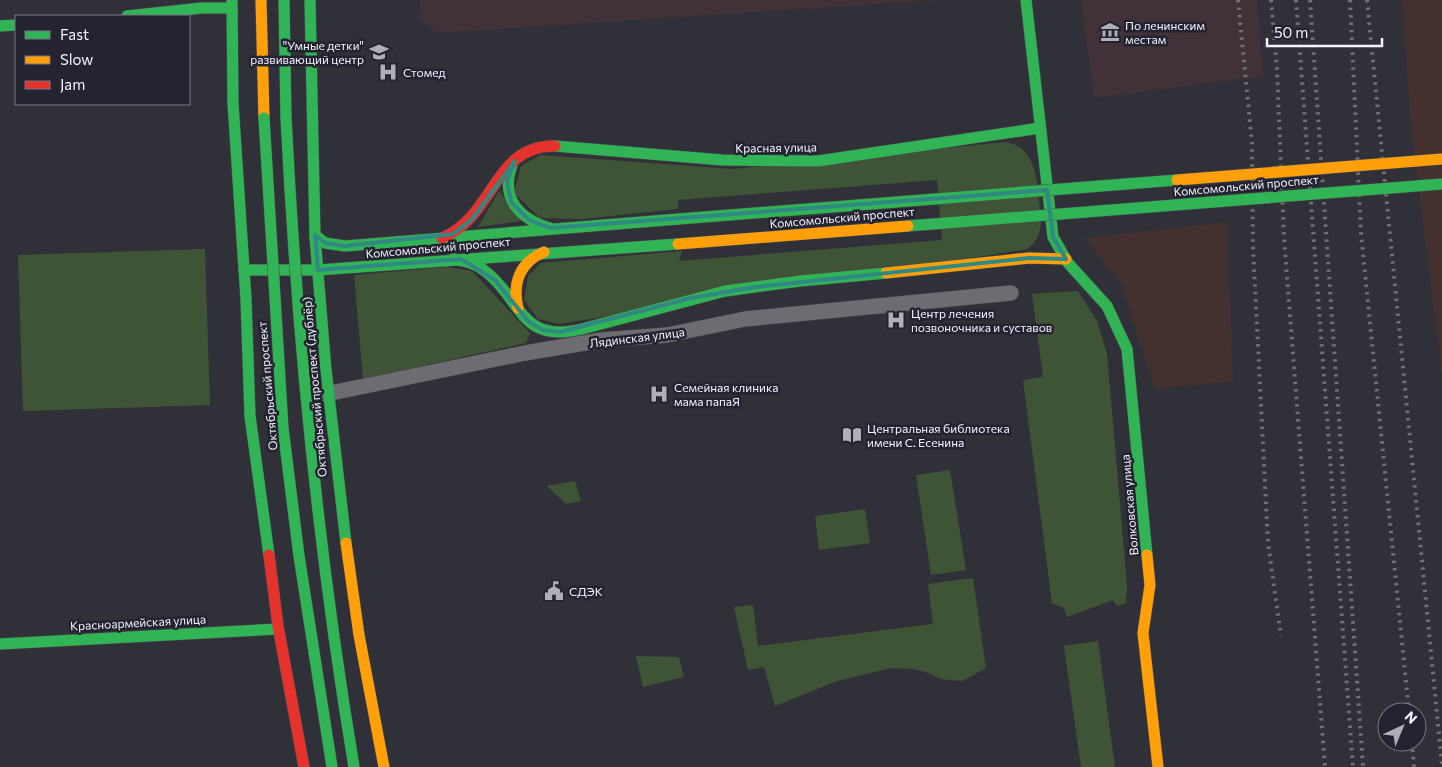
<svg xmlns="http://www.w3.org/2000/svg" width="1442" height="767" font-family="Commissioner,sans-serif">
<rect width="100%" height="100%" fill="#303138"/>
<!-- commercial -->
<g fill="#42312f">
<path d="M1402,0H1442V372L1411,129Z"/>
<path d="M1227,222L1233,381L1155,389L1122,285L1085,238Z"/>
</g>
<!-- industrial -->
<g fill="#413138">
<path d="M419,0H940L438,33L420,20Z"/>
<path d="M1081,0H1257L1263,76L1094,98Z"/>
</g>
<!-- green -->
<g fill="#3f5437">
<path d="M1005,142C1034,146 1037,176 1039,200C1041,218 1045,236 1027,249L559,324L538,319L524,300L528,276L541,263L682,251L679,261L942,240L937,180L678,200V209L582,219L540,218L514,193L521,166L540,155L733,169Z"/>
<path d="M499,191L521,221L478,227Z"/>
<path d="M205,249L210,405L23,411L18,255Z"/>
<path d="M447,267L472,271L530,333L526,343L363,379L354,275Z"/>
<path d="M1078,291L1097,321L1107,354L1127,585L1126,603L1117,606L1113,600L1067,617L1064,608L1052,603L1023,380L1043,377L1032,294Z"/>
<path d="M950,470L966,570L931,575L916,475Z"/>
<path d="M575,481L581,501L566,504L547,486Z"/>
<path d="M865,509L870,543L819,550L815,516Z"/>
<path d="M973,578L986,668L962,681L940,679L929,673L914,669L891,668L837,681L775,706L764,667L748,670L734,607L753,605L758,646L933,624L928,584Z"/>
<path d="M1098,641L1115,767H1081L1064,646Z"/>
<path d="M636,656L679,657L684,677L643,687Z"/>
</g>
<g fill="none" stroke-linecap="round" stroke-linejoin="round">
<!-- street casing -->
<g stroke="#4c4d54" stroke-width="16">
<path id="street" d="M326,394L525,353L602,340L667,335L745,319L1011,293"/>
</g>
<!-- fast casing -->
<g stroke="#4c4d54" stroke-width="12">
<g id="fast">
<path d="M232,0L233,103L246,299L250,416L269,555"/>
<path d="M284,0L286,118"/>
<path d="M310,0L315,237L326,370L346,543"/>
<path d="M1026,0L1053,237L1068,263L1107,306L1127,349L1147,555"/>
<path d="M127,16L202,8H232"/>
<path d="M0,26L16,25"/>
<path d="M555,146L722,160L818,161L1040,128"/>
<path d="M512,165C500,198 519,219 550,228"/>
<path d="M315,235L325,243L345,246L679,219"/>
<path d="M453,259C465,261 475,263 485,271C523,300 519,344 582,329L725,291L800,281L886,273"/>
<path d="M244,270H318L678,244"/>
<path d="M0,644L278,629"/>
</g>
</g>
<!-- slow casing -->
<g stroke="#4c4d54" stroke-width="12">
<g id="slow">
<path d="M261,0L264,118"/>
<path d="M886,273L1029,258L1066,259"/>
<path d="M518,308C512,283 520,262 544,252"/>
<path d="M346,543L359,635L384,767"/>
<path d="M1147,555L1150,585L1143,633L1158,767"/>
</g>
</g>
<!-- jam casing -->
<g stroke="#4c4d54" stroke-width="12">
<g id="jam">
<path d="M442,238C496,215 493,145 555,146"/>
<path d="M269,555L278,626L304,767"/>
</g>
</g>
<!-- street -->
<use href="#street" stroke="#6c6c72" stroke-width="15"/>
<!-- fast -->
<use href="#fast" stroke="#30b455" stroke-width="11"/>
<!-- slow -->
<use href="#slow" stroke="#ff9f0a" stroke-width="11"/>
<!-- jam -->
<use href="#jam" stroke="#e5322d" stroke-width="11"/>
<!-- rail -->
<g stroke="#6f6f74" stroke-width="4" stroke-dasharray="2.5 5" stroke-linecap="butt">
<path d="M1238,0L1252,143L1253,247L1268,543L1281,636"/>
<path d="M1271,0L1277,70L1284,238L1325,767"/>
<path d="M1296,0L1353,767"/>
<path d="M1310,0L1363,767"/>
<path d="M1350,0L1361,233L1409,712"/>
<path d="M1367,0L1442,765"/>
<path d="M1412,742L1414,767"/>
</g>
<!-- fast-bridge casing -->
<g stroke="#4c4d54" stroke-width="12" stroke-linecap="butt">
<g id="fast-bridge">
<path d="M264,118L283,428L299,556L332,767"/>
<path d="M286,118C297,336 318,552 354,767"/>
<path d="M679,219L1177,180"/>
<path d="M908,226L1442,184"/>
</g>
</g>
<!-- slow-bridge casing -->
<g stroke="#4c4d54" stroke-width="12" stroke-linecap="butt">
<g id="slow-bridge">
<path d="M1177,180L1442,159"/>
<path d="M678,244L908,226"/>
</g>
</g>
<!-- fast-bridge -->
<use href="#fast-bridge" stroke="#30b455" stroke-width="11"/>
<!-- slow-bridge -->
<use href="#slow-bridge" stroke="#ff9f0a" stroke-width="11"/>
</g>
<!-- marked area -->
<path fill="none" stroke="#318983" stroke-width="4" stroke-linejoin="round" d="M515,161L507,181L511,202L529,220L550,228L1047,190L1053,237L1066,259L1029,258L755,287L691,298L560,332L543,330L528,321L495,280L461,259L318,270L315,235L325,243L345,246L453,234L472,219Z"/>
<!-- icons -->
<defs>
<g id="museum-bare" transform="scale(1.5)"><path d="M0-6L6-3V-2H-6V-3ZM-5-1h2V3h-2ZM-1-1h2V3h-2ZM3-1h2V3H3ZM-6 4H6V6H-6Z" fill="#aeafb7" stroke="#232430" stroke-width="2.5" paint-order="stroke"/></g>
<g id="school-bare" transform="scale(1.5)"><path d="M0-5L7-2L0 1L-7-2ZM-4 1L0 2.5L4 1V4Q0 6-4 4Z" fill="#aeafb7" stroke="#232430" stroke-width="2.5" paint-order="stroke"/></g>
<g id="hospital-bare" transform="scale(1.5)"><path d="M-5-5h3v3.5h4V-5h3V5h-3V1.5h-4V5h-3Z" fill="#aeafb7" stroke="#232430" stroke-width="2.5" paint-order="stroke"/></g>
<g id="library-bare" transform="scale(1.5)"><path d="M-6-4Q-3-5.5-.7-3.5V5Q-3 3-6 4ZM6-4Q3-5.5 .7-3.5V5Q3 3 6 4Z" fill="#aeafb7" stroke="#232430" stroke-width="2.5" paint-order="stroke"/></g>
<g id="civic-bare" transform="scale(1.5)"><path d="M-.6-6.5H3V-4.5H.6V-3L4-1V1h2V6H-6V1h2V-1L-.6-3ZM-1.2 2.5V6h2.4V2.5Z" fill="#aeafb7" stroke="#232430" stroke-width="2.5" paint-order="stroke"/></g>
</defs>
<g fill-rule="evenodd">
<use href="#museum-bare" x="1110" y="32"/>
<use href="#school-bare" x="379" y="52"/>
<use href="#hospital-bare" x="388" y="72"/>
<use href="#hospital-bare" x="896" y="320"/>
<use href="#hospital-bare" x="659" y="394"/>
<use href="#library-bare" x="852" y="435"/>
<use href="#civic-bare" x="554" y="591"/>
</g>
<g text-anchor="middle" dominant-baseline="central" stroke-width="5" stroke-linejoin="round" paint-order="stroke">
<!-- poi labels -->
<g font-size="12" fill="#f2f3fc" stroke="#232430" text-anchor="start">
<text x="1125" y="25">По ленинским<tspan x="1125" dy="14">местам</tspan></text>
<text x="364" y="45" text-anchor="end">"Умные детки"<tspan x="364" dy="14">развивающий центр</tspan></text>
<text x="403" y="72">Стомед</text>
<text x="911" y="313">Центр лечения<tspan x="911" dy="14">позвоночника и суставов</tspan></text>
<text x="674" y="387">Семейная клиника<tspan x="674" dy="14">мама папаЯ</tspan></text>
<text x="867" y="428">Центральная библиотека<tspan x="867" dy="14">имени С. Есенина</tspan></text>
<text x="569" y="591">СДЭК</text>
</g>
<!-- street labels -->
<g font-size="12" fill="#f2f3fc" stroke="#232430">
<text transform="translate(776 147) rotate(-1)">Красная улица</text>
<text transform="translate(1246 185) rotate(-5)">Комсомольский проспект</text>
<text transform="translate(842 217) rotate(-5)">Комсомольский проспект</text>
<text transform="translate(438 247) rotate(-5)">Комсомольский проспект</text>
<text transform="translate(637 337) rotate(-7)">Лядинская улица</text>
<text transform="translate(267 386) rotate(-95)">Октябрьский проспект</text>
<text transform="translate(314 387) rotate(-95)">Октябрьский проспект (дублёр)</text>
<text transform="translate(1129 505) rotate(-95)">Волковская улица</text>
<text transform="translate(138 622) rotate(-3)">Красноармейская улица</text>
</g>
</g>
<!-- legend -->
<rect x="15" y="15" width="175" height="90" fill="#232430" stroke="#767782"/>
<rect x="25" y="31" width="25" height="8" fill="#30b455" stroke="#767782"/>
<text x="60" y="40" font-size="15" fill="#f2f3fc">Fast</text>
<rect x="25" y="56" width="25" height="8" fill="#ff9f0a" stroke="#767782"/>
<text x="60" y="65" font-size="15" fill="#f2f3fc">Slow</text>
<rect x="25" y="81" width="25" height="8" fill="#e5322d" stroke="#767782"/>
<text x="60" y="90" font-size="15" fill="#f2f3fc">Jam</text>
<!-- north arrow -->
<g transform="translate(1402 727) rotate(44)"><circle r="24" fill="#232430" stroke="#767782"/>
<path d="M0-4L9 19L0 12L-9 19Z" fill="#aeafb7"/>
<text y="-8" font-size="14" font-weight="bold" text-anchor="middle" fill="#f2f3fc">N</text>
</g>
<!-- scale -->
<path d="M1267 38v8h115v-8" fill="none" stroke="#f2f3fc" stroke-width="2.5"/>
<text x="1274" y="38" font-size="15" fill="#f2f3fc" stroke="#232430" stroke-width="4" paint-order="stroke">50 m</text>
</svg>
